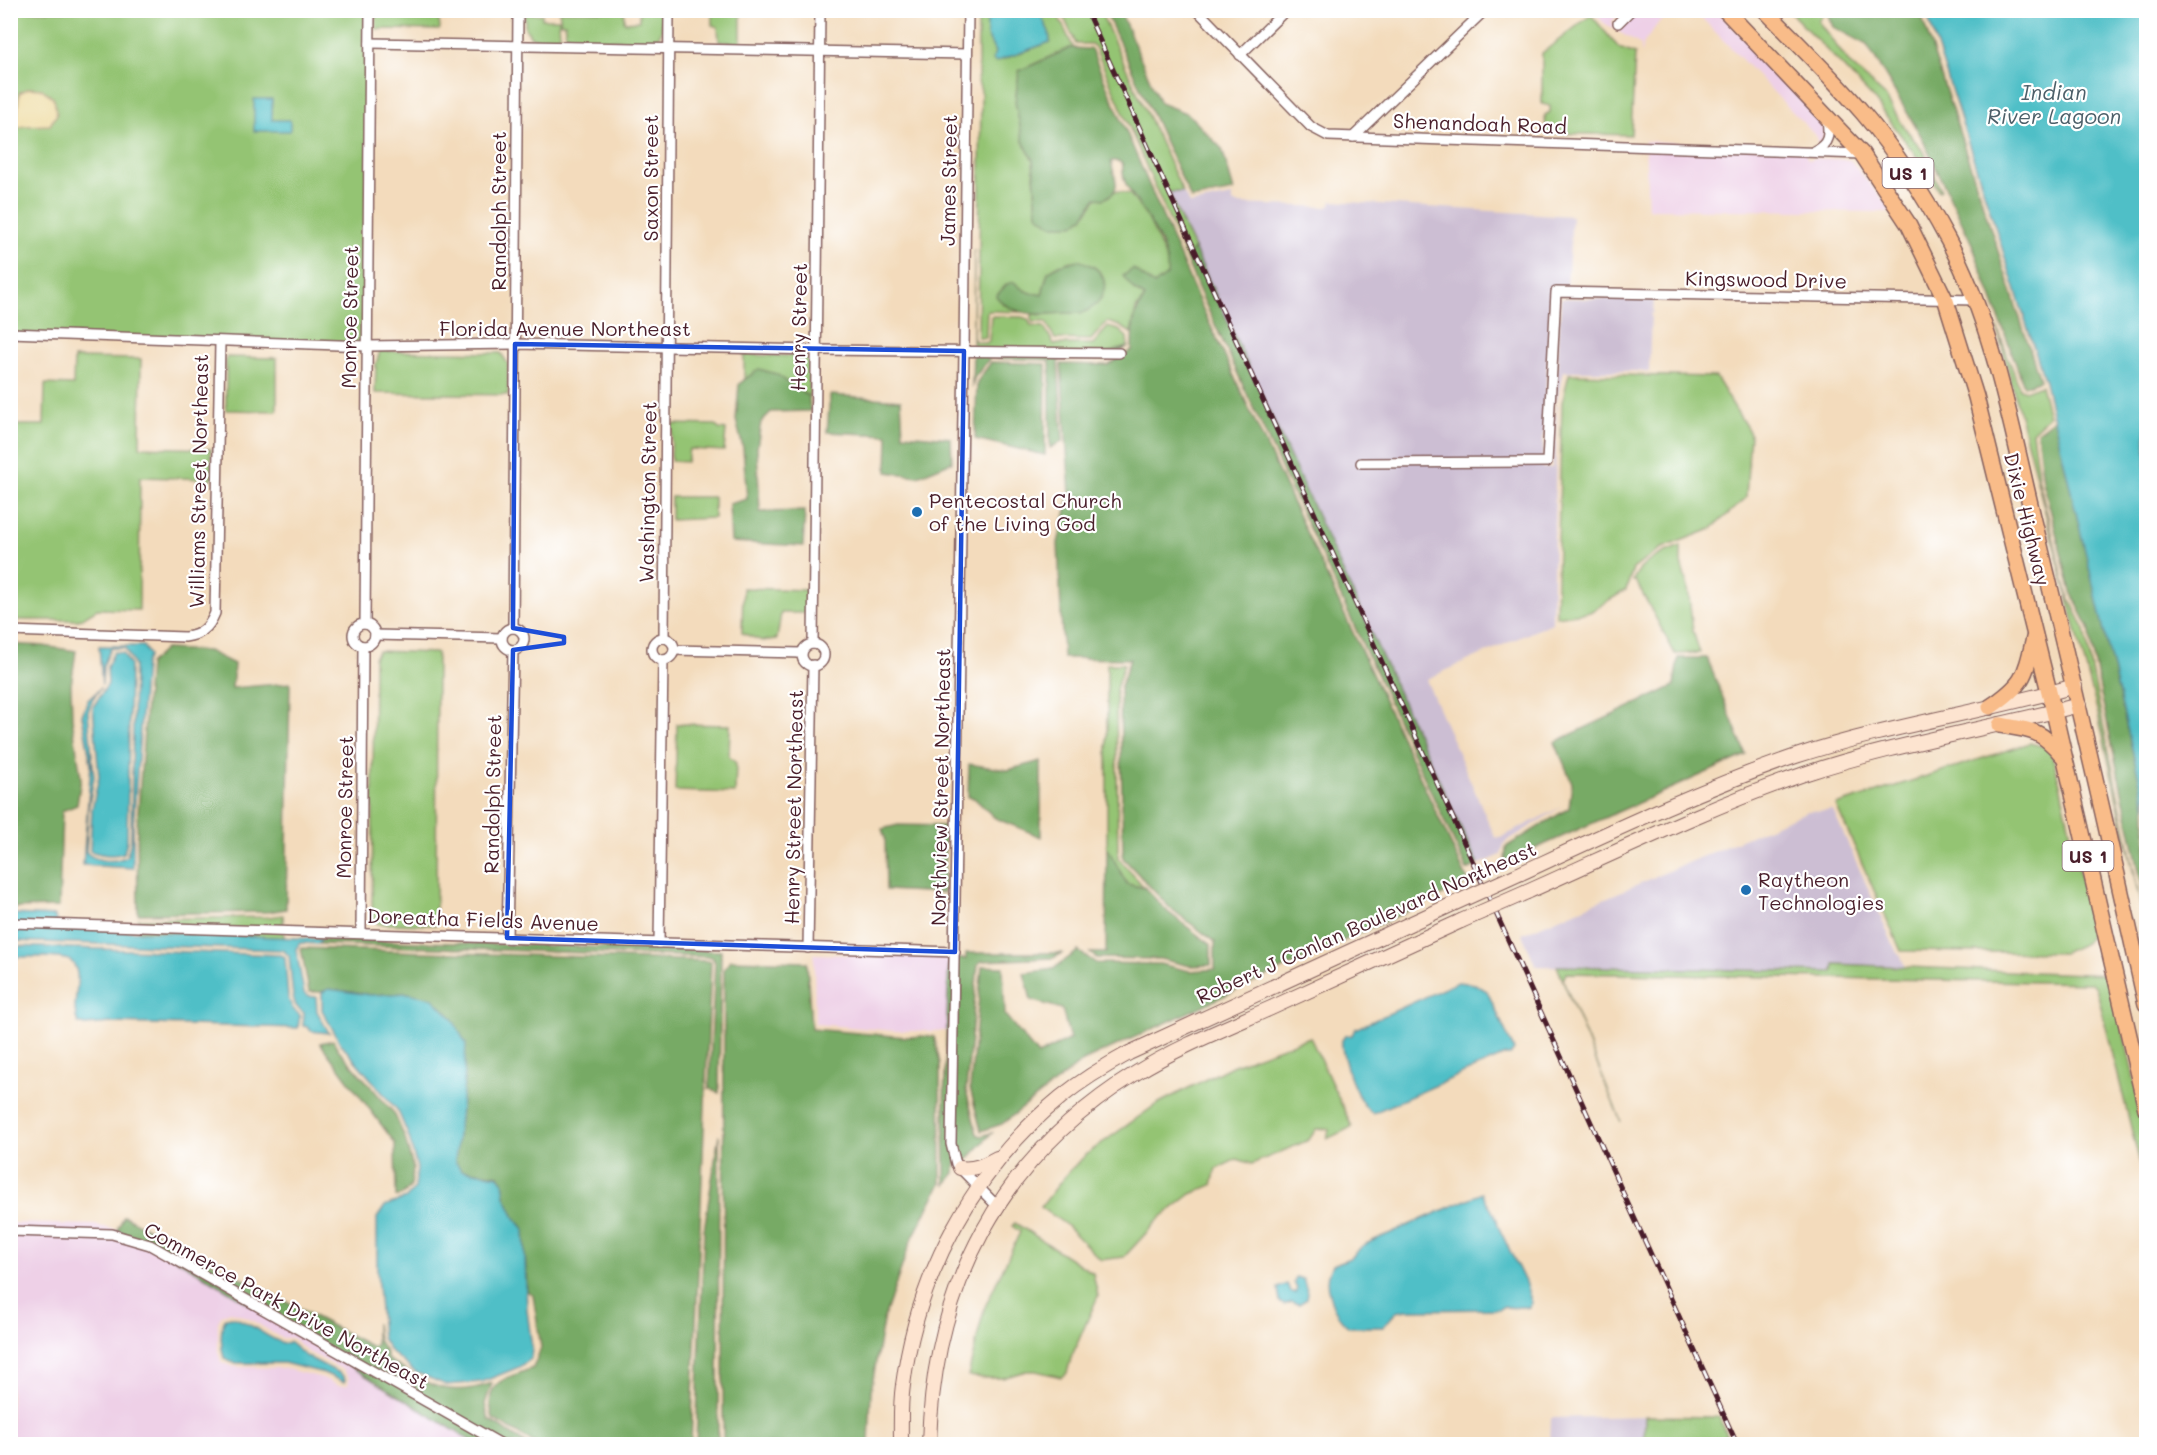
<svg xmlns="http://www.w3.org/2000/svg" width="2157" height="1455" font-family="Mali,sans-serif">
<rect width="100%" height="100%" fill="#fff"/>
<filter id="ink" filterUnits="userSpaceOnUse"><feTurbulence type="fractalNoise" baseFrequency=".0167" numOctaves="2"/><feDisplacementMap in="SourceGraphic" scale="12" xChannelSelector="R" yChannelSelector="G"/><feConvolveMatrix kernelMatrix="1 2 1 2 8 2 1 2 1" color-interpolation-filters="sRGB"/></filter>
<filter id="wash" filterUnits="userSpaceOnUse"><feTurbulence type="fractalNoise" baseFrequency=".008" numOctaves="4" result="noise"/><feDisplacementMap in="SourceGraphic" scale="24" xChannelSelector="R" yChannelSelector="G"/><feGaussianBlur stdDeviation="1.35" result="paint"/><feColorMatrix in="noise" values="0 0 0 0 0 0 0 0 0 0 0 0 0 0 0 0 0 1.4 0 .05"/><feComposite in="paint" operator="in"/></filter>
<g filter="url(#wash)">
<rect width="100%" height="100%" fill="#f3dbbc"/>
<!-- built -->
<g fill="#eed0e7" fill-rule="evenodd">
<path d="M1592,11H1623L1611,22L1617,31L1640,11H1677L1659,22L1643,44L1641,54V45L1604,23Z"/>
<path d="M1695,11H1717L1788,84L1823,126V138L1819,143L1817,144L1818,141L1817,137Z"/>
<path d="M1645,141L1805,150L1807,158L1809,160L1813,158L1850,160L1888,206L1891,212L1648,209Z"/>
<path d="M814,954L949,958L948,1031H896L815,1024Z"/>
<path d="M11,1223L94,1225L117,1230L178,1260L476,1444H11ZM231,1312L248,1318L281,1338H292L308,1352L343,1370L349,1378L348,1385L339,1386L323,1378L283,1368L234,1367L221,1362L218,1351V1322L222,1315Z"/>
</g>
<!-- industrial -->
<g fill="#ccbed3">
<path d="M1168,191L1183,192L1190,204L1232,196V201L1236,204L1327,207L1331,205L1332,201L1572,216L1567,286L1551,287L1542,468H1552L1561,298L1654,300L1653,313H1651L1649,371H1563L1557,401L1552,623L1427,679V682L1495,837L1500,838L1563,806L1504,843L1501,855L1478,865Z"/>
<path d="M1833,810L1897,953L1901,956L1905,967L1835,964L1833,972L1536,966L1522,934L1808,811Z"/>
<path d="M1645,1416L1644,1444H1550L1551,1418Z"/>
</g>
<!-- green -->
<g fill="#94c473" stroke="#6f724f" stroke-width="1.5">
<path d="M376,10L426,11L439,21L440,28L439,30L376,29Z"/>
<path d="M11,11H370L367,346L11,333Z"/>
<path d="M559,11H624V22L639,21V11H662C662,23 665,35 653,41L650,39L647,41L566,39L565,23H561Z"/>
<path d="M712,11H741V43L719,42L718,27L712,25Z"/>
<path d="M978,11H987V35L995,52L993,60L996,62L1050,42L1049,32L1039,11H1056L1074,49L1069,48L1019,71L1023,141L1033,160L1037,214L1084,216L1097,198L1111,195L1115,191L1130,194L1149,220L1169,266L1168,275L1154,285L1133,269L1134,290L1145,297L1136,309L1131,333L1120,326L1107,322L1091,340L1055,339L1046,322H1032V314L1043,315L1096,305L1102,296L1104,282L1070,261L1048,272L1042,294C1031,295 1022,290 1014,282L1003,304L1023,312L987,311L986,338L978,337L981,91L978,82Z"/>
<path d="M1061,11H1100L1183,192H1168L1194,248L1186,259L1095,47L1091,44H1076Z"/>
<path d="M1789,11H1826L1818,21L1850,64L1885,96L1902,124L1925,154L1941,190L1939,191L1923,165L1873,98Z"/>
<path d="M525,14H542V19H559L560,40L538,39L531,37L525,28Z"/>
<path d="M1591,15L1619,48L1635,54L1631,135L1546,133L1545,115L1550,112V106L1542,104V53Z"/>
<path d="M974,249L973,337L975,341L986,343L989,341L991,316L1022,317L1028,319L1031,326L1044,327L1054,344H1093L1108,327L1119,330L1127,337L1128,347L1085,359L973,348Z"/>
<path d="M1997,327L2020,389L2025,391L2041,385L2049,416L2032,432L2039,482L2067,593L2085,630L2093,676L2146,929L2098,714Z"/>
<path d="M380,351L501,353L508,364V395L375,393L376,364Z"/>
<path d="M744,355L799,356L807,360L811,368L809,397L759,369L744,380Z"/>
<path d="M226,357L277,358V411L226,410Z"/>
<path d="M74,358L141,359L140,447L211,449L212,479L140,477L139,610L97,609L79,620H11V425H44L45,384L73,385Z"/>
<path d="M1569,374L1716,377L1750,433L1746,498L1711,529L1660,549L1633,569L1626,590L1590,612L1556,617L1562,402Z"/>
<path d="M672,424L715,425L719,429L726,430L724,451L689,449L687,462L671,461Z"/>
<path d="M671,497H714V518L671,520Z"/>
<path d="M1681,546V563L1688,588L1693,631L1700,653L1675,654L1636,581H1633C1639,562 1664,552 1681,546Z"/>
<path d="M743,588L807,590V613H781L777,639L762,641L742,633Z"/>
<path d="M378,651L437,653L436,925L378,924L372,918L374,658Z"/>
<path d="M1107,664H1124L1116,689L1118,858L1145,888L1127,884L1107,848Z"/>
<path d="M677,724L730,725L729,757L736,763L735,793L675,791Z"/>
<path d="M2030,743L2050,748L2060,784L2092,931L2086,943L2063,953L1901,951L1836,805Z"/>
<path d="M283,915L284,938L138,931V919L268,917Z"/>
<path d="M1834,964L2110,975L2146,1129V1188L2096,987L2091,983L1566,973L1563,980L1621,1122L1557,966L1833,972Z"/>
<path d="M1310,1037L1352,1127L1327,1139L1329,1129H1316L1309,1140L1252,1164L1237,1159L1216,1169L1212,1185L1191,1194L1160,1218L1124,1257L1101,1260L1066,1225L1041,1207L1068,1172L1088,1153L1157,1104L1234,1065Z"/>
<path d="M1015,1223L1093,1273L1098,1296L1071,1358L1067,1373L1061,1377L1036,1371H1026L1003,1378H985L968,1376L984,1309L1020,1232L1012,1226Z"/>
<path d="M1645,1416L1719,1417L1730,1444H1644Z"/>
</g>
<!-- forest -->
<g fill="#77aa65" stroke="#606448" stroke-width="1.5">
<path d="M1105,11H1120L1160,103L1188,114L1222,149L1234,191L1191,199Z"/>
<path d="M1826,11H1920L2040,380L2024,386L1972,244L1920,134L1867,45L1833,27Z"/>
<path d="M1070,48L1091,49L1195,292L1469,883L1083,1061L1002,1124L981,1131L970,1088L982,966L1003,967L1005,1015L1038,1055L1070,1039L1062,1009L1031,1000L1024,973L1053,969L1078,951L1096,963L1160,964L1190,971L1215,969V942L1170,908L1123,858L1120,689L1130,659L1063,658L1058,543L1070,494L1061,364L1108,365L1132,350C1132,328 1132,316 1145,297L1134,290L1123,276L1133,269L1154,285L1167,275C1170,252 1152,225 1140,206C1130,191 1121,182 1123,164L1118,161H1111C1114,179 1124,189 1104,199L1096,198L1084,216L1074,225H1051L1037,214L1033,160L1023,141L1015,102L1019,71Z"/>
<path d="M1194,248L1478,865L1467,870L1199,290L1186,259Z"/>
<path d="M1078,260C1086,263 1096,266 1101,274C1111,289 1098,307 1084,312C1079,314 1071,313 1065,313C1042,315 1012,317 996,296L1007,284L1014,282C1022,290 1030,295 1042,294L1048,272L1059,265Z"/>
<path d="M1128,347L1107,360L1062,359L1058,361L1063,441L1050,448V364L1049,360L990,358L974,378L972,387L973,348L1085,359Z"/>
<path d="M991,362L1046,364L1045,455L975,439L977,382Z"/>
<path d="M759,369L776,374L809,397L810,411L771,412L761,422L757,448L760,512L805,511L803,546L731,542L729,504L747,499L743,448L736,420L739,384Z"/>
<path d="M830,395L901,400L903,434L951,438L952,462L918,476L887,472L888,435L827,432Z"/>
<path d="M2054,419L2146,808V904L2097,675L2089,628L2071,592L2043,481L2037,432Z"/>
<path d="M11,644L43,646L76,651L71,685L72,718L81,778L77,805L62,811L59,907L11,908Z"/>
<path d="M165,649L208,651L234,664L232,688L290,683L286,909L268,912L138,914L137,825L149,664Z"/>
<path d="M1678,658H1707L1746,755L1505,862L1506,847L1569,808L1572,783L1555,742L1674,686Z"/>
<path d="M1041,761V837L995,818L974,798L968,797L969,764L1008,770Z"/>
<path d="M898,825L945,826L944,893L886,890L885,838L882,829Z"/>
<path d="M1107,847L1127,884L1145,888L1168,912L1211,945V965L1190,966L1160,959L1097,958L1090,953H1106Z"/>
<path d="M321,939L721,951L719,1093L709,1088L715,962L712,957L319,944Z"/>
<path d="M301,948L711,961L691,1444H536L493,1419C482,1381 504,1379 533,1368L541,1348L533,1295L527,1291L524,1229L515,1218L505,1196L503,1182L499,1175L461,1170L455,1162L464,1083L408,993L371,995L329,989L322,992H309Z"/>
<path d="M966,953H1063L1053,958L982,961L978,964L966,1090L977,1134L981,1136L992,1133L964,1163L956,1161L955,1173L945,1185L944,1104L949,958L966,959Z"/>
<path d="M731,960L807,962L811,1029L906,1037L934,1036L940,1063L941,1183L910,1243L883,1321L871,1391L869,1444H723L724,969Z"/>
<path d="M333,1040L338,1049L394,1113L405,1138L413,1168L411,1186L404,1194L396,1197L395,1143L320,1043Z"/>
<path d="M719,1135L718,1444H696L704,1230Z"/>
<path d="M124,1216L372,1347L376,1344V1323L378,1340L386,1353L387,1359C426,1382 444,1400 492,1383L485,1404L489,1420L527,1444H476L178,1260L117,1230Z"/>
</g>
<!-- sand -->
<path fill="#eeda9e" stroke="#9c7c64" stroke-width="1.5" d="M29,88L42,89L54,99L57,114L50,125L24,126L15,129L13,126L17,119L19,93Z"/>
<!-- water -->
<g fill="#50bfc7" stroke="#4d6f79" stroke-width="1.5">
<path d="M1039,11L1049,32L1050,42L995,62L993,60L995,52L987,35V11Z"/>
<path d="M1926,11H2146V808L2045,382Z"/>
<path d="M254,99H272V120H290V131H254Z"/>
<path d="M99,646H143L149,655L145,664L133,825V868L83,865L91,764L82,715L88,700L101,688L93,698L88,712L94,777L88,809L86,852C96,862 115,863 127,856L131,841L134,666L125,648H111L103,666L102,685Z"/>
<path d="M114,652L123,653L130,665L127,841L124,853C112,857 101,855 90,851L92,809L99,777L93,707L108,684L107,667Z"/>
<path d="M11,914L55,916L57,928L321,939L318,944L300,943L296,949L304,993L307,996L316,997L317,1011L329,1033L311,1031L308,1027L303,1026L304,1013L296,1006L293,997L289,956L283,950L11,941Z"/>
<path d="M11,946L281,955L285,957L288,998L293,1009L300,1015L298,1028L112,1023L85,1025L78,1023C74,1014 75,1005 76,995C77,985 80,971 72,962C65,955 23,957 11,957Z"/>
<path d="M1458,982L1475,984L1487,991L1514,1050L1510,1055H1505L1373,1113C1359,1108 1340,1056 1342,1040L1345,1036L1352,1035L1355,1029Z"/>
<path d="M329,989L371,995L408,993L432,998L452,1018L466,1044L464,1083L455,1161L461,1170L499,1176L503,1182L505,1196L515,1218L524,1229L527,1310L532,1348L531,1358L519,1367L482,1382L446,1385L415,1372L390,1351L382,1338L377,1271V1218L385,1206L406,1198L415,1188L417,1168L409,1137L398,1111L341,1044L322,1010V992Z"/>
<path d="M1482,1193L1497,1220L1498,1226L1525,1282L1532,1303L1529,1308C1521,1305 1513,1310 1504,1306L1499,1309L1407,1310L1396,1312L1383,1327H1349C1334,1317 1319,1280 1333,1265L1352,1257L1362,1246L1370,1242Z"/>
<path d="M1296,1277L1303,1279L1308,1293L1307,1299L1299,1304L1291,1302L1284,1305L1280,1302L1278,1288L1287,1284L1290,1291L1295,1293L1297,1289L1294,1282Z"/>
<path d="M232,1317C252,1322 267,1340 287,1344L289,1342L306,1356L341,1374L345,1379L344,1382L324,1373L284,1363H236L224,1358C221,1347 219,1328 226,1318Z"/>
</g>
</g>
<g filter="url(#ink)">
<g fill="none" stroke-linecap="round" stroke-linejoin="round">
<!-- street casing -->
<g stroke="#85615e" stroke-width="12">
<g id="street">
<path d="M968,10L964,351L951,1144L956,1164L997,1206"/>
<path d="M1197,10L1311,127L1328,136L1862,154"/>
<path d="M1618,23L1631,10"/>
<path d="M370,43L967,54"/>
<path d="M1240,55L1286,10"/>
<path d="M1353,137L1485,10"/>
<path d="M1814,151C1830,144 1829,134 1827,119"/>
<path d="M10,333L367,346L515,344L816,350L1119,353"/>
<path d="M1361,463L1547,462L1556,292L1975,300"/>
<path d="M365,624L370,10"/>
<circle cx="364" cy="635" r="11"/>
<path d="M513,628L518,10"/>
<circle cx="513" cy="639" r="11"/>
<path d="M10,631L185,637C201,635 209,628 215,613L220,342"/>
<path d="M375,635L502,638"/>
<path d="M664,638L669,10"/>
<circle cx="663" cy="649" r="11"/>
<path d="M813,644L820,10"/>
<circle cx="813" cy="655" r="11"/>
<path d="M674,650L802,653"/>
<path d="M10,923L955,952"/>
<path d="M361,933L363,646"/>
<path d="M507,938L513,650"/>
<path d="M659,943L663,660"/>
<path d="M808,948L813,665"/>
<path d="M10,1231L112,1234L150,1245L501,1444"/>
</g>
</g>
<!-- secondary casing -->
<g stroke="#85615e" stroke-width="16">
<g id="secondary">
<path d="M1519,874C1610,832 1701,789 1796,756C1887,726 1983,712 2075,686"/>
<path d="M1527,892C1619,851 1709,807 1804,774C1893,744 1988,729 2079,705"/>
<path d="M960,1168C974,1170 984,1165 997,1158"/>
<path d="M901,1444C901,1425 900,1405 903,1385C917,1275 974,1168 1061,1097C1082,1080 1105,1066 1129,1053L1453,904"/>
<path d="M929,1444C933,1286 1000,1157 1136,1073C1178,1047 1226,1028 1271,1008C1334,979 1398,950 1461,921"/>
</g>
</g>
<!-- primary casing -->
<g stroke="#85615e" stroke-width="18">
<g id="primary">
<path d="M1725,10L1862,154L1909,225L1946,301L1976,397L2054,712L2146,1109"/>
<path d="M1765,10C1798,44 1832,77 1863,113C1896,152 1924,195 1948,240C1994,326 2011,426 2034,521C2073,681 2110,842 2146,1004"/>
<path d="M1990,707C2024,684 2025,677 2034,638"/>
<path d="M2000,725C2032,730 2041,730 2062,755"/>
</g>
</g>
<!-- street -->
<use href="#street" stroke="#fff" stroke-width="9"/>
<!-- secondary -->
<use href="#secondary" stroke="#fde4d0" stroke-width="14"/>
<!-- primary -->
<use href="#primary" stroke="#f9bc89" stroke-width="15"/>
<!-- rail casing -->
<g stroke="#4a1f2b" stroke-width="5">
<path id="rail" d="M1086,10L1737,1444"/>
</g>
<!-- rail -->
<use href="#rail" stroke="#fff" stroke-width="3" stroke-dasharray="9" stroke-linecap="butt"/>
<!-- secondary-bridge casing -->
<g stroke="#85615e" stroke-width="16" stroke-linecap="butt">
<g id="secondary-bridge">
<path d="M1453,904L1519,874"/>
<path d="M1461,921L1527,892"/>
</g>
</g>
<!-- secondary-bridge -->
<use href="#secondary-bridge" stroke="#fde4d0" stroke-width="14"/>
</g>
</g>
<!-- marked area -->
<path fill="none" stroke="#1d4ed8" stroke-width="4.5" stroke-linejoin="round" d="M515,344L964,351L955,952L507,938L513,650L564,643V637L513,628Z"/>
<!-- markers -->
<g fill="#1f6fb2" stroke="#fff" stroke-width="2">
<circle cx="917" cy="512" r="6"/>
<circle cx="1746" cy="890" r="6"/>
</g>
<g text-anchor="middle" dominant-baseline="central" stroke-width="4.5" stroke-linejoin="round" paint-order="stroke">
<!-- shield labels -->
<g fill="#fff" stroke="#80626b" stroke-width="1.5">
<rect x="1882.5" y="158" width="51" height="30" rx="4.5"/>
<rect x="2062.5" y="841" width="51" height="30" rx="4.5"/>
</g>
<g font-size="18" font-weight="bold" fill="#4a1f2b">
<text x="1908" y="173">US 1</text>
<text x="2088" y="856">US 1</text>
</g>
<!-- street labels -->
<g font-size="20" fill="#4a1f2b" stroke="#fff">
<text transform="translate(1480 123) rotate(2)">Shenandoah Road</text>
<text transform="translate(650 178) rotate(-90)">Saxon Street</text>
<text transform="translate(948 180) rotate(-89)">James Street</text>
<text transform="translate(498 211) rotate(-90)">Randolph Street</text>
<text transform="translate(1766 279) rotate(1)">Kingswood Drive</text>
<text transform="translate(349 317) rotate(-89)">Monroe Street</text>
<text transform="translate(798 327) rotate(-89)">Henry Street</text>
<text x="565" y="328">Florida Avenue Northeast</text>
<text transform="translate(198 481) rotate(-89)">Williams Street Northeast</text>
<text transform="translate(647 492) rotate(-89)">Washington Street</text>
<text transform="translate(2028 519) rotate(76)">Dixie Highway</text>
<text transform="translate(940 787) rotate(-89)">Northview Street Northeast</text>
<text transform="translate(492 794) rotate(-89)">Randolph Street</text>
<text transform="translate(344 807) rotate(-89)">Monroe Street</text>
<text transform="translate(793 807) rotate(-89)">Henry Street Northeast</text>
<text transform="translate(483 919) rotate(2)">Doreatha Fields Avenue</text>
<text transform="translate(1366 922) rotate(-24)">Robert J Conlan Boulevard Northeast</text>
<text transform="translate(287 1305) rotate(29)">Commerce Park Drive Northeast</text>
</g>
<!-- poi labels -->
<g font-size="20" fill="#4a1f2b" stroke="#fff" text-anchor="start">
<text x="929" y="500">Pentecostal Church<tspan x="929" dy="23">of the Living God</tspan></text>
<text x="1758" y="879">Raytheon<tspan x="1758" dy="23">Technologies</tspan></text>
</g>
<!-- water labels -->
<g font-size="21" font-style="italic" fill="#4c5f69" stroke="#fff">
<text x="2054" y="91">Indian<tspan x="2054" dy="24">River Lagoon</tspan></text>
</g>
</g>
<!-- margin -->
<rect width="2157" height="1455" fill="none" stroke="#fff" stroke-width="36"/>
</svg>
